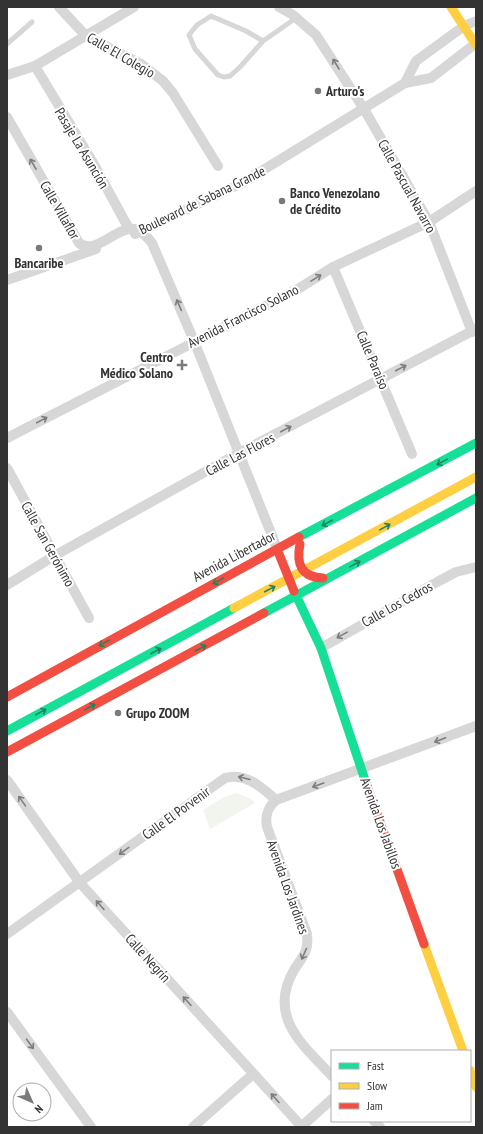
<svg xmlns="http://www.w3.org/2000/svg" width="483" height="1134" font-family="'PT Sans Narrow',sans-serif">
<rect width="100%" height="100%" fill="#fff"/>
<!-- green -->
<path fill="#f1f5ed" d="M236,793L251,799L255,803L210,829L203,810L224,797Z"/>
<g fill="none" stroke-linecap="round" stroke-linejoin="round">
<!-- lane -->
<g stroke="#d7d7d7" stroke-width="5">
<path d="M263,41L246,31L211,16L197,25L189,35L195,49L218,75L224,77L230,76L240,67L263,41L296,18"/>
<path d="M7,44L32,22"/>
</g>
<!-- street -->
<g stroke="#d7d7d7" stroke-width="10">
<path d="M59,7L86,36L141,64L163,81L173,93L218,166"/>
<path d="M279,7L293,15L316,35L364,109L429,222L472,332"/>
<path d="M35,66L92,161L129,229"/>
<path d="M7,75L35,66L134,7"/>
<path d="M405,83L416,61L464,26L476,21"/>
<path d="M7,117L79,243C95,256 117,226 135,229C142,231 147,237 152,243L194,341L277,548"/>
<path d="M135,234L242,183L405,83L431,78L475,44"/>
<path d="M333,267L412,454"/>
<path d="M7,280L96,249"/>
<path d="M7,438L298,289L333,267L429,222L476,191"/>
<path d="M7,468L89,618"/>
<path d="M7,585L54,556L239,453L476,329"/>
<path d="M321,648L439,581L456,572L476,567"/>
<path d="M7,780L80,883L302,1127"/>
<path d="M7,934L225,778C246,772 261,787 276,800"/>
<path d="M7,1012L91,1127"/>
<path d="M332,1076C303,1045 267,1017 294,970C303,956 309,952 307,934L267,827C265,816 267,808 276,800L476,726"/>
<path d="M374,1121L380,1127"/>
<path d="M193,1127L253,1074"/>
<path d="M301,1127L332,1099"/>
</g>
<!-- fast -->
<g stroke="#16e098" stroke-width="9">
<path d="M299,537L476,443"/>
<path d="M294,591L321,648L367,786"/>
<path d="M264,613L476,498"/>
<path d="M7,731L234,608"/>
</g>
<!-- slow -->
<g stroke="#ffcf43" stroke-width="9">
<path d="M451,7L476,45"/>
<path d="M234,608L476,477"/>
<path d="M424,944L463,1051"/>
<path d="M470,1070L476,1087"/>
</g>
<!-- jam -->
<g stroke="#f24e42" stroke-width="9">
<path d="M7,697L299,537"/>
<path d="M7,752L264,613"/>
<path d="M367,786L424,944"/>
</g>
<!-- jam-bridge -->
<g stroke="#f24e42" stroke-width="9">
<path d="M300,544C296,564 301,577 323,578"/>
<path d="M279,554L294,591"/>
</g>
</g>
<!-- one-way arrows -->
<defs><path id="oneway-shaft" d="M-6 0H5M1.5-3L5.5 0L1.5 3" fill="none" stroke-width="1.6" stroke-linecap="round" stroke-linejoin="round"/></defs>
<g stroke="#7d7d7d">
<use href="#oneway-shaft" transform="translate(336 64) rotate(-121)"/>
<use href="#oneway-shaft" transform="translate(33 164) rotate(-120)"/>
<use href="#oneway-shaft" transform="translate(316 278) rotate(-31)"/>
<use href="#oneway-shaft" transform="translate(179 305) rotate(-113)"/>
<use href="#oneway-shaft" transform="translate(401 368) rotate(-28)"/>
<use href="#oneway-shaft" transform="translate(42 420) rotate(-28)"/>
<use href="#oneway-shaft" transform="translate(286 429) rotate(-28)"/>
<use href="#oneway-shaft" transform="translate(342 635) rotate(151)"/>
<use href="#oneway-shaft" transform="translate(440 740) rotate(159)"/>
<use href="#oneway-shaft" transform="translate(244 778) rotate(-166)"/>
<use href="#oneway-shaft" transform="translate(318 785) rotate(160)"/>
<use href="#oneway-shaft" transform="translate(22 801) rotate(-125)"/>
<use href="#oneway-shaft" transform="translate(124 851) rotate(144)"/>
<use href="#oneway-shaft" transform="translate(100 905) rotate(-132)"/>
<use href="#oneway-shaft" transform="translate(304 954) rotate(114)"/>
<use href="#oneway-shaft" transform="translate(187 1001) rotate(-132)"/>
<use href="#oneway-shaft" transform="translate(30 1044) rotate(54)"/>
<use href="#oneway-shaft" transform="translate(275 1098) rotate(-132)"/>
</g>
<g stroke="#268160">
<use href="#oneway-shaft" transform="translate(442 462) rotate(151)"/>
<use href="#oneway-shaft" transform="translate(327 523) rotate(152)"/>
<use href="#oneway-shaft" transform="translate(385 527) rotate(-29)"/>
<use href="#oneway-shaft" transform="translate(355 564) rotate(-29)"/>
<use href="#oneway-shaft" transform="translate(218 581) rotate(151)"/>
<use href="#oneway-shaft" transform="translate(270 589) rotate(-28)"/>
<use href="#oneway-shaft" transform="translate(104 643) rotate(151)"/>
<use href="#oneway-shaft" transform="translate(201 648) rotate(-28)"/>
<use href="#oneway-shaft" transform="translate(156 651) rotate(-28)"/>
<use href="#oneway-shaft" transform="translate(90 707) rotate(-29)"/>
<use href="#oneway-shaft" transform="translate(41 712) rotate(-28)"/>
</g>
<!-- markers -->
<g fill="#7a7a7a" stroke="#fff" stroke-width="1.5">
<circle cx="318" cy="91" r="4"/>
<circle cx="282" cy="201" r="4"/>
<circle cx="39" cy="248" r="4"/>
<path d="M180 359h4v4h4v4h-4v4h-4v-4h-4v-4h4z"/>
<circle cx="118" cy="713" r="4"/>
</g>
<g text-anchor="middle" dominant-baseline="central" stroke-width="4" stroke-linejoin="round" paint-order="stroke">
<!-- street labels -->
<g font-size="14" fill="#333" stroke="#fff">
<text transform="translate(121 55) rotate(30)">Calle El Colegio</text>
<text transform="translate(82 148) rotate(59)">Pasaje La Asunción</text>
<text transform="translate(407 186) rotate(61)">Calle Pascual Navarro</text>
<text transform="translate(202 200) rotate(-26)">Boulevard de Sabana Grande</text>
<text transform="translate(60 210) rotate(60)">Calle Villaflor</text>
<text transform="translate(243 316) rotate(-27)">Avenida Francisco Solano</text>
<text transform="translate(373 360) rotate(67)">Calle Paraíso</text>
<text transform="translate(240 454) rotate(-28)">Calle Las Flores</text>
<text transform="translate(48 544) rotate(61)">Calle San Gerónimo</text>
<text transform="translate(234 556) rotate(-28)">Avenida Libertador</text>
<text transform="translate(397 604) rotate(-29)">Calle Los Cedros</text>
<text transform="translate(176 813) rotate(-36)">Calle El Porvenir</text>
<text transform="translate(381 823) rotate(70)">Avenida Los Jabillos</text>
<text transform="translate(288 887) rotate(70)">Avenida Los Jardines</text>
<text transform="translate(148 958) rotate(48)">Calle Negrín</text>
</g>
<!-- poi labels -->
<g font-size="14" font-weight="bold" fill="#333" stroke="#fff" text-anchor="start">
<text x="326" y="91">Arturo's</text>
<text x="290" y="193">Banco Venezolano<tspan x="290" dy="16">de Crédito</tspan></text>
<text x="39" y="263" text-anchor="middle">Bancaribe</text>
<text x="173" y="357" text-anchor="end">Centro<tspan x="173" dy="16">Médico Solano</tspan></text>
<text x="126" y="713">Grupo ZOOM</text>
</g>
</g>
<!-- border -->
<rect width="483" height="1134" fill="none" stroke="#333333" stroke-width="16"/>
<!-- legend -->
<rect x="331" y="1050" width="140" height="72" fill="#ffffff" stroke="#adadad"/>
<rect x="339" y="1063" width="20" height="6" fill="#16e098" stroke="#adadad"/>
<text x="367" y="1070" font-size="12" fill="#333333">Fast</text>
<rect x="339" y="1083" width="20" height="6" fill="#ffcf43" stroke="#adadad"/>
<text x="367" y="1090" font-size="12" fill="#333333">Slow</text>
<rect x="339" y="1103" width="20" height="6" fill="#f24e42" stroke="#adadad"/>
<text x="367" y="1110" font-size="12" fill="#333333">Jam</text>
<!-- north arrow -->
<g transform="translate(32 1102) rotate(135)"><circle r="19" fill="#ffffff" stroke="#adadad"/>
<path d="M0-3L7 15L0 10L-7 15Z" fill="#7a7a7a"/>
<text y="-6" font-size="11" font-weight="bold" text-anchor="middle" fill="#333333">N</text>
</g>
</svg>
